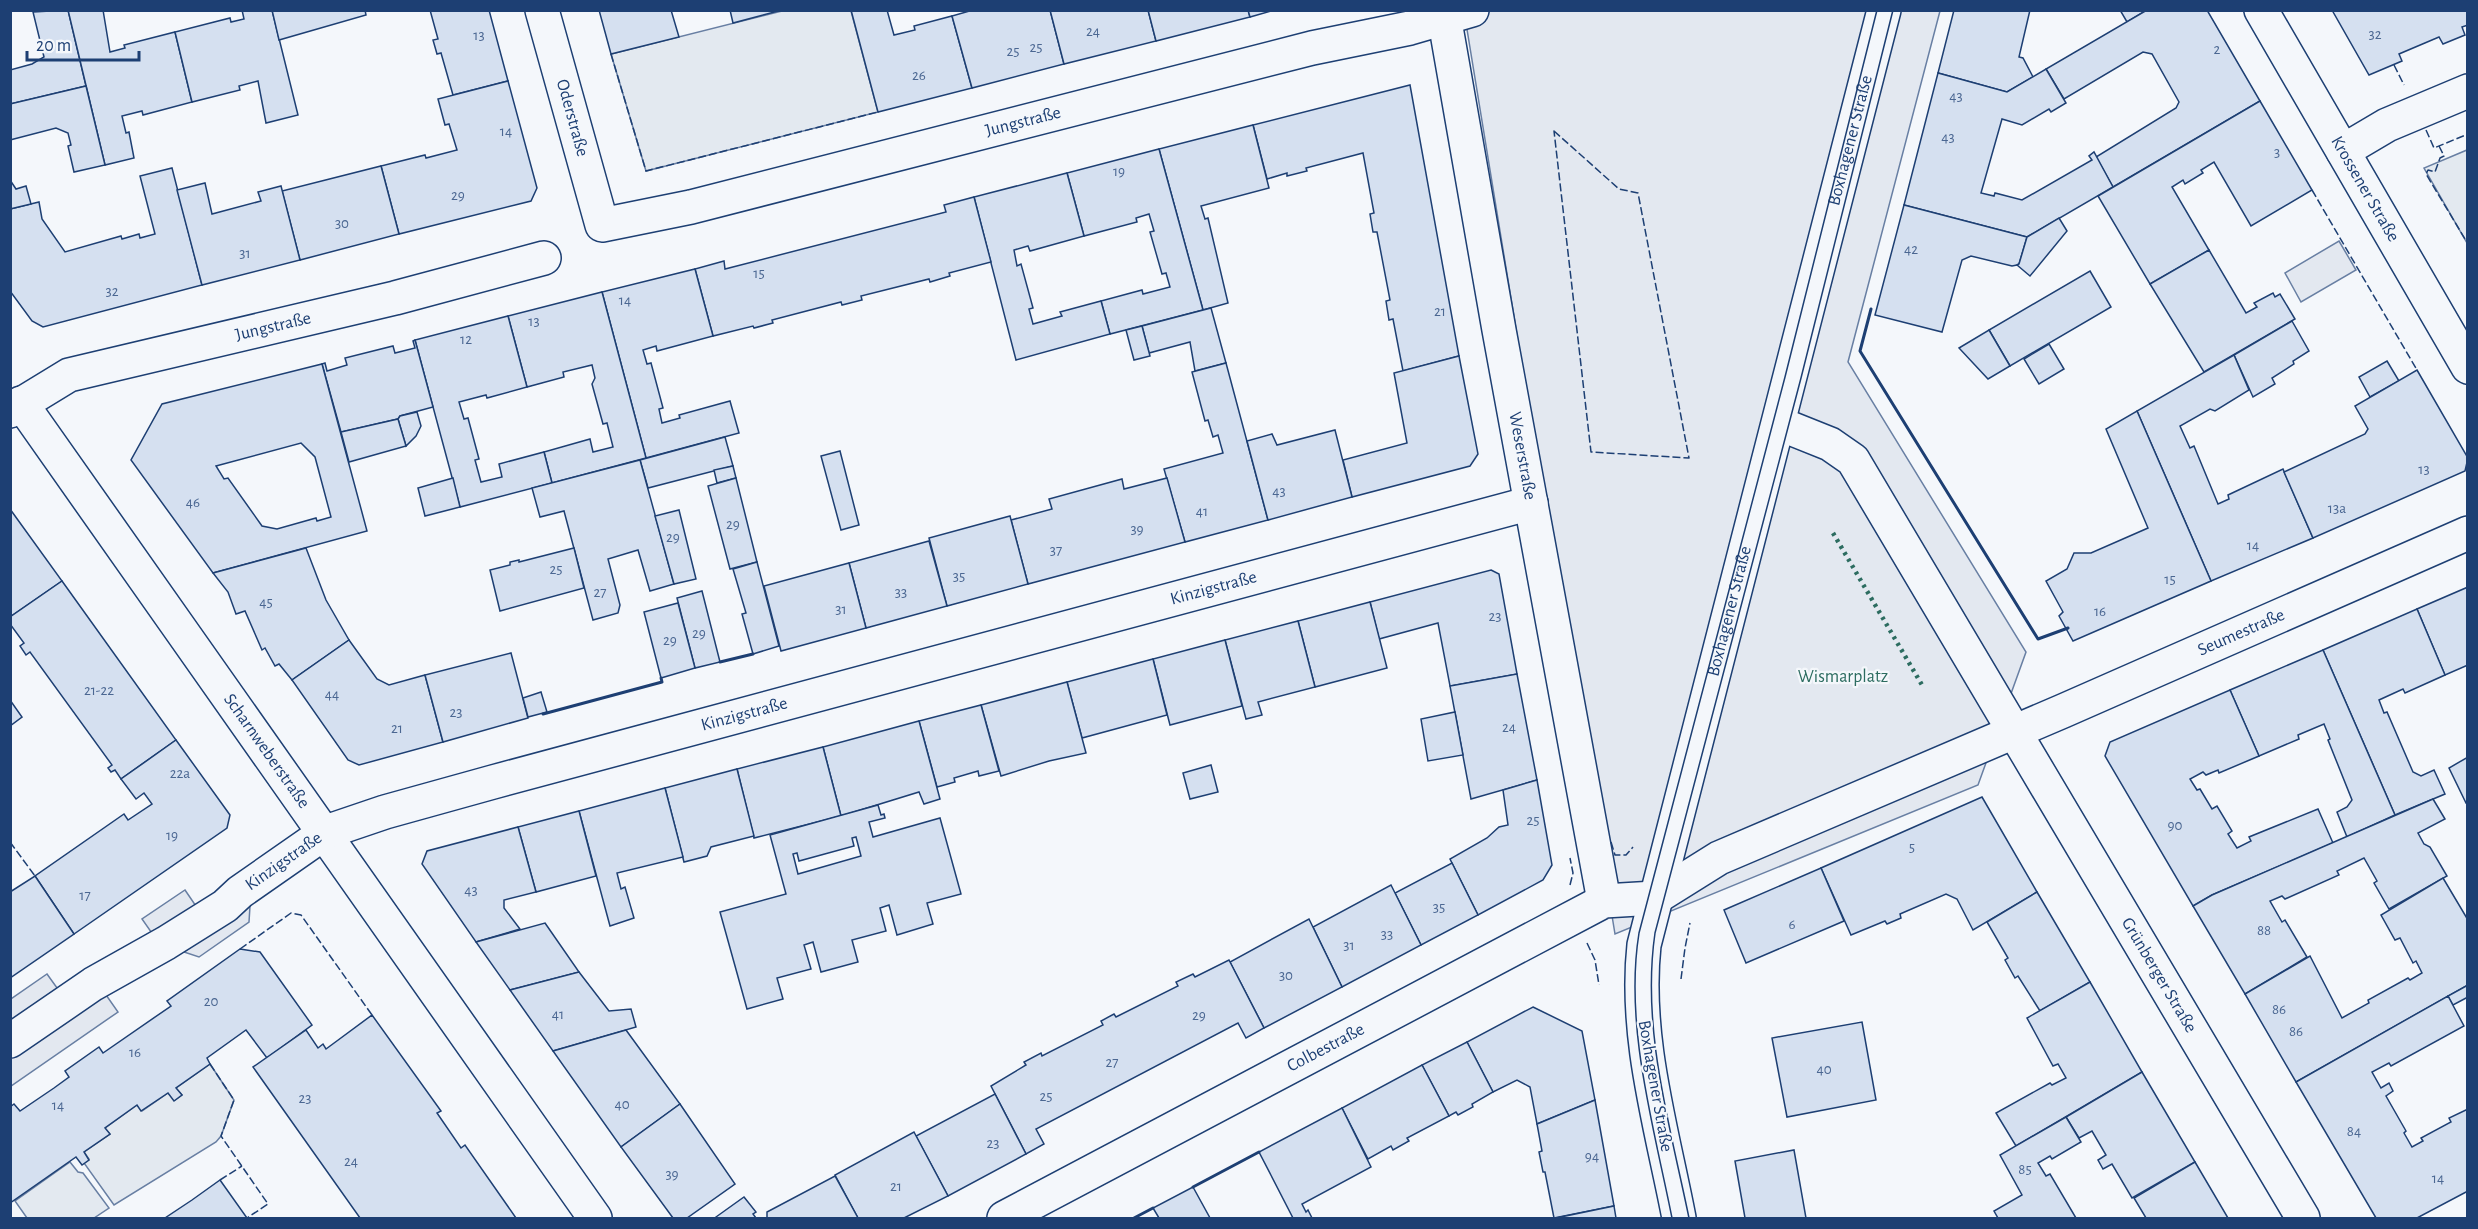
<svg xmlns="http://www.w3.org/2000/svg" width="2478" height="1229" font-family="'Alegreya Sans',sans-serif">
<rect width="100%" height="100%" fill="#f4f7fb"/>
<!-- green -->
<g fill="#e3e9f0" stroke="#687fa3" stroke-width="1.5">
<path d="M782,11H851L878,112L646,171L611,54Z"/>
<path d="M2467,150V243L2424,168Z"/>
<path d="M210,1064L234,1100L221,1136L216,1142L114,1205L84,1163L89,1159L84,1152L110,1134L105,1128L137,1105L142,1111L168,1093L175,1100L182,1095L176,1088Z"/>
<path d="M70,1162L78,1172L83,1173L109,1208L94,1218H27L15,1201Z"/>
</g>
<!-- parking -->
<g fill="#e3e8f0" stroke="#687fa3" stroke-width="1.5">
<path d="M1464,11H1940L1848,362L2026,652L1978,785L1615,934Z"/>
<path d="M2339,241L2356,270L2301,302L2285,273Z"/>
<path d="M185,890L198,909L156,939L142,919Z"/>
<path d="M250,906L249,922L199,957L184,952Z"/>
<path d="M47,974L60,992L11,1027V999Z"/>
<path d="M104,992L118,1012L11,1086L10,1056Z"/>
</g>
<!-- building -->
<g fill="#d5e0f0" stroke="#1d3f73" stroke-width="1.5" fill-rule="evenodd">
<path d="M68,10L86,86L10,104V70L32,64L44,57L33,12Z"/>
<path d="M68,10H103L110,52L125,48L124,45L175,32L192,102L143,115L142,111L122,116L126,133L129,132L134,158L105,165Z"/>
<path d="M242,10H272L298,115L266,123L258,81L239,86L240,90L192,102L175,32L230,18L231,22L244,19Z"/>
<path d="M272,10H365L366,15L279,40Z"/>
<path d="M430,10H489L508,81L453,95L441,53L437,54L433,40L438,39Z"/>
<path d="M599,10H671L679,37L611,54Z"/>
<path d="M730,10H782L733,23Z"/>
<path d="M851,10H887L894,35L915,30L914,26L952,16L972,88L878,112Z"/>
<path d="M973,10H1050L1064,64L972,88L952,16Z"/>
<path d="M1050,10H1148L1156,41L1064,64Z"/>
<path d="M1148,10H1248L1250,17L1156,41Z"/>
<path d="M1248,10H1275L1250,17Z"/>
<path d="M1954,10H2030L2019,57L2023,58L2033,77L2007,92L1938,73Z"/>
<path d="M2120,10H2147L2127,22Z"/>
<path d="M2147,10H2207L2260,101L2113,187L2096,157L2176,108L2179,102L2152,54L2143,52L2064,99L2046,69Z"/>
<path d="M2332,10H2468V25L2462,27L2465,35L2443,44L2439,37L2399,54L2402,61L2369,75Z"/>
<path d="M2046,69L2066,103L2051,112L2049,109L2022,125L2002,119L1981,193L1994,196L1995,193L2022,200L2092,160L2089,156L2094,152L2113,187L2027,237L1904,205L1938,73L2007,92Z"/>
<path d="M508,81L537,188L531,201L399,234L381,166L425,155L426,158L457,150L449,124L445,125L438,99Z"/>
<path d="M1410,85L1459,356L1403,371L1393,319L1389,320L1386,301L1390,300L1377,232H1373L1370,214L1374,213L1363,153L1306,168L1307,171L1287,176V173L1267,179L1253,125Z"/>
<path d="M86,86L105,165L74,172L68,146L71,145L68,133L56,128L10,140V104Z"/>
<path d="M2260,101L2312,190L2251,226L2214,162L2201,170L2203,173L2185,184L2183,180L2172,187L2209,250L2150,284L2098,196Z"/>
<path d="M1253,125L1269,188L1201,206L1205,219L1208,218L1228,303L1203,310L1159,149Z"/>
<path d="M1159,149L1203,310L1110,334L1101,301L1142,290L1143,294L1170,287L1166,273L1162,274L1150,232L1154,231L1149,214L1136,218L1137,222L1084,236L1067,173Z"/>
<path d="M381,166L399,234L300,260L282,191Z"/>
<path d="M172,168L202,285L43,327L32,321L10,291V209L39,202L42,219L65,252L121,236L122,239L139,234L140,238L155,234L140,176Z"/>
<path d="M1067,173L1084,236L1030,251L1028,246L1014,250L1017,266L1021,264L1033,308L1029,309L1033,324L1062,316L1060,312L1101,301L1110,334L1016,360L974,197Z"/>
<path d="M10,180L16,189L26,186L31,204L10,209Z"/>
<path d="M205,183L212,214L261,201L258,192L281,186L300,260L202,285L177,190Z"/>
<path d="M974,197L991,262L949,273L950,276L930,282L929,279L861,296L862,300L842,305L841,302L772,320L773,323L754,328L753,326L713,336L695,269L724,261L725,269L946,212L944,205Z"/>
<path d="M1904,205L2027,237L2019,264L2017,265L2012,266L1971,256L1962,260L1942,332L1875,315Z"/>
<path d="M2059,218L2067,231L2030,276L2017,265L2019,264L2027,237Z"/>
<path d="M2209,250L2246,313L2257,307L2254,303L2273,293L2275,297L2280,294L2295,319L2204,372L2150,284Z"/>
<path d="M695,269L713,336L657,351L656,346L643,350L647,364L651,363L663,408L659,409L662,423L680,418L679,415L730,401L739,433L646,458L602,292Z"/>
<path d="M2090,271L2111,307L2010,366L1989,330Z"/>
<path d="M602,292L646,458L552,483L544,452L590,439L593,452L613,447L607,423L603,424L592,384L595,378L592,365L563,372L564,377L527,387L508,316Z"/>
<path d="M1211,308L1226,363L1195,371L1190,342L1149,353L1142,326Z"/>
<path d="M508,316L527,387L487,398L486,395L459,402L464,419L468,418L479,459L475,460L481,482L502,477L499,464L544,452L552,483L460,507L415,340Z"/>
<path d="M2292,321L2309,351L2293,361L2294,364L2272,378L2275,384L2253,397L2234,355Z"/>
<path d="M1142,326L1150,356L1134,360L1126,330Z"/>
<path d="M1989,330L2010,366L1988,379L1959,348Z"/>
<path d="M415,340L433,407L400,416L398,419L341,432L322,364L325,363L327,371L347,365L345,358L393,346L395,353L415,348L413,341Z"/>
<path d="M2049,344L2064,369L2039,384L2024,359Z"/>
<path d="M2234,355L2249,390L2215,411L2210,409L2180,426L2190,448L2194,446L2218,504L2229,499L2228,495L2283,469L2313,538L2211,581L2137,411Z"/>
<path d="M1459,356L1478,454L1470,466L1352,497L1343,460L1407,443L1394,373Z"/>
<path d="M2387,361L2399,381L2370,397L2359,377Z"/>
<path d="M1226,363L1268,520L1185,542L1164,469L1223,453L1218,435L1213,437L1208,420L1205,421L1192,372Z"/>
<path d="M322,364L367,531L213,573L131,460L162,404ZM301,443L315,457L331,517L317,521L316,518L277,529L262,526L228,478L224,479L216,466Z"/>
<path d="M2417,370L2468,458L2465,471L2313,538L2284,472L2365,434L2368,429L2355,406Z"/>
<path d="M2137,411L2211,581L2073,641L2059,616L2063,612L2046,581L2067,569L2074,553H2091L2148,528L2106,429Z"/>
<path d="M417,412L421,426L416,436L406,446L398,419L400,416Z"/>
<path d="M398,419L406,446L349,462L341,432Z"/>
<path d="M1335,430L1352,497L1268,520L1247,441L1272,434L1277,445Z"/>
<path d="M725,437L733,466L648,488L640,460Z"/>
<path d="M840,451L859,525L841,530L821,456Z"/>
<path d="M640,460L674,584L650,591L638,550L608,559L620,605L618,613L593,620L564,511L540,517L532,488Z"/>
<path d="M733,466L736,478L717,483L714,470Z"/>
<path d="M453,478L460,507L425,516L418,488Z"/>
<path d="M736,478L757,562L730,569L708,486Z"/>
<path d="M1167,478L1185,542L1028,584L1011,520L1052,509L1049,499L1122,479L1124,489Z"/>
<path d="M10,509L62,581L10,617Z"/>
<path d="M679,510L696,579L674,584L655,516Z"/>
<path d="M1010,516L1028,584L947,606L929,538Z"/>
<path d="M929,541L947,606L866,628L849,563Z"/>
<path d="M306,548L326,600L349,640L292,680L279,664L275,666L265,648L262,650L245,611L236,614L228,592L213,573Z"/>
<path d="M574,548L584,588L500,611L490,570L510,565V562L519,560V562Z"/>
<path d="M757,562L779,646L753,654L742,614L746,613L733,569Z"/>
<path d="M849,563L866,628L781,651L764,586Z"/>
<path d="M1491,570L1499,574L1517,674L1450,686L1438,623L1379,639L1370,602Z"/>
<path d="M62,581L176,740L121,779L115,770L111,772L108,768L112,765L30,652L26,655L20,646L24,643L10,624V617Z"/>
<path d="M2468,587V665L2445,675L2417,609Z"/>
<path d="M702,591L720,662L695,668L677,598Z"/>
<path d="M1370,602L1387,668L1315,687L1298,621Z"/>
<path d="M678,603L695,668L661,678L644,612Z"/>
<path d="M2417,609L2445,675L2405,693L2403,689L2379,700L2384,713L2387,712L2413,772L2421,776L2434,770L2445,794L2395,815L2323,650Z"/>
<path d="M1298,621L1315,687L1258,702L1262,715L1246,719L1225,640Z"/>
<path d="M349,640L377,679L389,685L425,675L443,742L359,765L348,760L292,680Z"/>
<path d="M1225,640L1242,706L1170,725L1153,659Z"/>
<path d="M2323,650L2395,815L2347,837L2337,812L2347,807L2352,800L2328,740L2330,739L2324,724L2298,735L2299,739L2259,756L2230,690Z"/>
<path d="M511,653L528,718L443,742L425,675Z"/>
<path d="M1153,659L1167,715L1082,738L1067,682Z"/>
<path d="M1517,674L1537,780L1471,799L1450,686Z"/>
<path d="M1067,682L1086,753L1049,761L1001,776L981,705Z"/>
<path d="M2230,690L2259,756L2219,773L2218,770L2206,775L2203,772L2190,779L2197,790L2200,789L2212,809L2217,806L2232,831L2228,834L2237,848L2251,841L2249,837L2318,809L2333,843L2212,895L2193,906L2105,756L2110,742Z"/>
<path d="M541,692L547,712L528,717L523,698Z"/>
<path d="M10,700L22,717L10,726Z"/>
<path d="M981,705L999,771L979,776L978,771L954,778L955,782L937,787L919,721Z"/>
<path d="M1455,712L1463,755L1428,761L1421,719Z"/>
<path d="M919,721L940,799L924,804L919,792L841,816L823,747Z"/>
<path d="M176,740L230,815L227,828L74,934L35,876L124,814L128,820L152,804L144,793L136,799L121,779Z"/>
<path d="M823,747L841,816L754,838L737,769Z"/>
<path d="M2468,757V802L2466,803L2449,768Z"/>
<path d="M1211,765L1218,792L1190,799L1183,773Z"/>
<path d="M737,769L754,836L711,847L707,856L684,862L665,788Z"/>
<path d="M1537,780L1552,865L1543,880L1478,915L1450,859L1487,838L1499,827L1508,825L1503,790Z"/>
<path d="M665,788L683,857L617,873L621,889L625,887L634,918L610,926L579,811Z"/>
<path d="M1982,797L2037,892L1973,930L1957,899L1946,894L1900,914L1901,918L1887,924L1885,921L1851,935L1821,868Z"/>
<path d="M2433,799L2445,819L2418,833L2424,844L2430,847L2447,876L2389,909L2374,883L2377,881L2364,858L2337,871L2339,875L2285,899L2282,896L2270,901L2282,922L2285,920L2307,957L2245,994L2193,906L2212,895Z"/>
<path d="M878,805L881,815L884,814L885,818L869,822L873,837L940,818L961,894L927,903L933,924L897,935L889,905L880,908L886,931L852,940L858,962L821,972L813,942L804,945L811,969L777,978L783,999L747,1009L720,912L786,894L770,835ZM856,837L861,856L798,874L793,854L797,853L799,861L854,846L852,838Z"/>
<path d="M579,811L596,876L536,892L518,827Z"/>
<path d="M518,827L536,892L504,900V908L520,929L476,942L422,864L427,851Z"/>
<path d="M1452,863L1478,915L1421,945L1395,893Z"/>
<path d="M1821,868L1844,921L1746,963L1724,910Z"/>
<path d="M35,876L74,934L10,978V892Z"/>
<path d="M2443,878L2468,920V985L2296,1082L2245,994L2310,956L2342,1018L2369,1003L2368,1000L2408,978L2410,980L2422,973L2416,961L2413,963L2400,938L2395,940L2381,915Z"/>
<path d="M1391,885L1421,945L1342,987L1313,927Z"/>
<path d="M2037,892L2090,982L2040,1011L2018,976L2015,978L2005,960L2008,958L1987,922Z"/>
<path d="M1309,919L1342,987L1264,1028L1230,962Z"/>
<path d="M545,923L579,972L510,990L476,942Z"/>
<path d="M240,949L260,952L312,1025L267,1058L246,1030L207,1058L210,1064L176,1088L182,1095L174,1101L168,1093L141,1111L137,1105L105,1128L110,1134L84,1152L89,1160L82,1165L76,1157L10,1203V1107L14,1104L20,1111L54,1088L69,1077L65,1071L99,1047L103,1053L171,1006L167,1001Z"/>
<path d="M1229,960L1264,1028L1246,1038L1238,1023L1036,1129L1044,1144L1026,1154L991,1086L1026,1065L1024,1062L1041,1053L1042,1056L1103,1025L1101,1021L1114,1014L1116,1017L1178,986L1176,982L1193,974L1195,977Z"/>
<path d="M579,972L609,1011L631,1009L636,1027L553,1051L510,990Z"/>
<path d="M2090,982L2142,1072L2016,1146L1996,1113L2050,1083L2052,1085L2066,1078L2058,1064L2053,1066L2027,1018Z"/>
<path d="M2468,985V997L2453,1005L2448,996Z"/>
<path d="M2448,996L2464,1026L2391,1066L2389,1063L2372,1072L2381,1088L2389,1083L2393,1091L2386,1096L2406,1131L2404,1133L2412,1147L2423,1141L2421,1138L2451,1122L2449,1118L2468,1109V1191L2417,1218H2376L2296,1082Z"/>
<path d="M1533,1007L1582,1031L1595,1100L1537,1124L1530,1087L1517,1080L1493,1092L1467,1042Z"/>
<path d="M372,1015L441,1111L437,1113L461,1148L465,1145L516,1218H360L253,1067L306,1030L318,1048L323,1044L326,1049Z"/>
<path d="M1862,1022L1876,1100L1787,1117L1772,1038Z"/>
<path d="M626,1030L680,1104L621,1147L553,1051Z"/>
<path d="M1467,1042L1493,1092L1472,1104L1473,1107L1458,1115L1456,1112L1449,1116L1422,1065Z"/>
<path d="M1422,1065L1449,1116L1407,1138L1409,1141L1393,1150L1391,1146L1368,1159L1342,1108Z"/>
<path d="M2142,1072L2195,1162L2132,1198L2112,1164L2103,1169L2098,1160L2106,1155L2092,1131L2079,1138L2066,1117Z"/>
<path d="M995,1094L1026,1154L948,1196L916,1136Z"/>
<path d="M1595,1100L1614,1206L1554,1218L1545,1172H1543L1539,1152L1542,1151L1537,1124Z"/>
<path d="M680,1104L735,1184L687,1218H673L621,1147Z"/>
<path d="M1342,1108L1371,1167L1302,1204L1306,1212L1308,1210L1312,1218H1293L1259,1152Z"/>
<path d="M2066,1117L2081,1142L2052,1159L2050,1156L2038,1163L2046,1176L2050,1174L2076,1218H1998L1994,1211L2022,1195L2000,1155Z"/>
<path d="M914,1132L948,1196L904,1218H858L835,1175Z"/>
<path d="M1794,1150L1806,1218H1745L1735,1161Z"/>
<path d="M2195,1162L2228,1218H2146L2134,1198Z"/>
<path d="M835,1176L858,1218H767V1212Z"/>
<path d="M220,1180L247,1218H165L192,1200Z"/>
<path d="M1193,1187L1210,1218H1159L1153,1208Z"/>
<path d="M744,1197L756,1212L753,1214L756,1218H717L716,1217Z"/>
<path d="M1614,1206L1616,1218H1556Z"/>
</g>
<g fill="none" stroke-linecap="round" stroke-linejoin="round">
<!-- minor casing -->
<g stroke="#1d3f73" stroke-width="36">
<g id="minor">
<path id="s1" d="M542,10L602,225L691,207L1312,48L1410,28L1472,10"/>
<path id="s2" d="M1443,10L1499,330L1604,901"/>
<path id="s3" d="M2261,10L2468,367"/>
<path d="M2343,151L2387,125L2468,91"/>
<path id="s4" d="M21,403C212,675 405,946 595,1218"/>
<path id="s5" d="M10,411L69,375L395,298L544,258"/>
<path id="s6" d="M10,1041L93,984L166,943L225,906L240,892L326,832L385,812L493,782L1531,503"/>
<path id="s7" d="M1004,1218L1604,901L1655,898L1719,858L2063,711L2468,533"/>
</g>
</g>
<!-- tertiary casing -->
<g stroke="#1d3f73" stroke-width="36">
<g id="tertiary">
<path id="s8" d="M1780,424L1830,444L1853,460L2303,1218"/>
<path id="s9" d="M1679,1218C1662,1129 1634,1037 1644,945L1884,10"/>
</g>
</g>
<!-- minor -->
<use href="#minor" stroke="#f4f7fb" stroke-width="33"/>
<!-- tertiary -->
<use href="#tertiary" stroke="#f4f7fb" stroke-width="33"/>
<!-- tram -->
<g stroke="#1d3f73" stroke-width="1.5">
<path d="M1672,1218C1654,1127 1624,1026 1639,933L1785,377L1877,10"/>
<path d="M1689,1218C1670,1125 1641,1029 1655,933L1801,378L1893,10"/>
</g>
<!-- hedge -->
<path stroke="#2c6c60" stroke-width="4.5" stroke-dasharray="3 4.5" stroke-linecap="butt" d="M1833,533L1922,685"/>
<!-- fence -->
<g stroke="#1d3f73" stroke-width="1.5" stroke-dasharray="8 3" stroke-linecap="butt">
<path d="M611,54L646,171L878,112"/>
<path d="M2394,65L2404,85"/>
<path d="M2426,130L2434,148L2468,134"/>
<path d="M1554,131L1619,189L1638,193L1689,458L1591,452Z"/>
<path d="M2439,146L2444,156L2440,158L2435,172L2428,170L2426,174L2468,244"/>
<path d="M2312,190L2417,370"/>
<path d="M10,842L35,876"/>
<path d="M1611,842L1615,855H1626L1633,847"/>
<path d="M1570,885L1573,873L1570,858"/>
<path d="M1587,943L1595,960L1599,985"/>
<path d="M240,949L291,913L301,915L372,1015"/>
<path d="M1681,979L1685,948L1690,923"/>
<path d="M210,1064L234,1100L221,1136L268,1204L247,1218"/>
<path d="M220,1180L242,1166"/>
</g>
<!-- wall -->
<g stroke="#1d3f73" stroke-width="3">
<path d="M1871,309L1860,351L2038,639L2068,628"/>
<path d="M720,662L753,654"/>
<path d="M543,714L662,682L661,678"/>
<path d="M1193,1187L1259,1152"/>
<path d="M1134,1218L1153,1208"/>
</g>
</g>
<g text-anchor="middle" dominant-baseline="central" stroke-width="4.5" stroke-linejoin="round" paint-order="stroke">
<!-- number labels -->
<g font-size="15" fill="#4b6792">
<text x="1093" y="31">24</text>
<text x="2375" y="34">32</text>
<text x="479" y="35">13</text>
<text x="1036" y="47">25</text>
<text x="2217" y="49">2</text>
<text x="1013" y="51">25</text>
<text x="919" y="75">26</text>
<text x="1956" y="96">43</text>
<text x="506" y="131">14</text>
<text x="1948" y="137">43</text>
<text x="2277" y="152">3</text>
<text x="1119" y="171">19</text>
<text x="458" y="195">29</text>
<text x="342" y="223">30</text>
<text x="1911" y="249">42</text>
<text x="245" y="253">31</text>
<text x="759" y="273">15</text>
<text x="112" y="291">32</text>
<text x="625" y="300">14</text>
<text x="1440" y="311">21</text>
<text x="534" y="321">13</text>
<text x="466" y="339">12</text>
<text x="2424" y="469">13</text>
<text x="1279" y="491">43</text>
<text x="193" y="502">46</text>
<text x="2337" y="508">13a</text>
<text x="1202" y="511">41</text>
<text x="733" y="524">29</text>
<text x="1137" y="529">39</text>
<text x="673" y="537">29</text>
<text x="2253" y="545">14</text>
<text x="1056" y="550">37</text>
<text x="556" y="569">25</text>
<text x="959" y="576">35</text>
<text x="2170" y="579">15</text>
<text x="600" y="592">27</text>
<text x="901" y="592">33</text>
<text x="266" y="602">45</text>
<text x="841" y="609">31</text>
<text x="2100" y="611">16</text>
<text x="1495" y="616">23</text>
<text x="699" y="633">29</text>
<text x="670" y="640">29</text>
<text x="99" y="690">21-22</text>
<text x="332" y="694">44</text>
<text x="456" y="712">23</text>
<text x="1509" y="727">24</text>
<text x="397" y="728">21</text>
<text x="180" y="773">22a</text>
<text x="1533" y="820">25</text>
<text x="2175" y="825">90</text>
<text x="172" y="835">19</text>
<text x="1912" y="847">5</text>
<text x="471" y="890">43</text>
<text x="85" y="895">17</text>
<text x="1439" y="907">35</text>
<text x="1792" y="924">6</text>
<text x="2264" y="930">88</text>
<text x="1387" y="934">33</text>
<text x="1349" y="945">31</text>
<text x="1286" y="975">30</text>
<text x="211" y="1001">20</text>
<text x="2279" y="1009">86</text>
<text x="558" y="1014">41</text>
<text x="1199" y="1015">29</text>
<text x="2296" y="1031">86</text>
<text x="135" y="1052">16</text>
<text x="1112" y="1062">27</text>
<text x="1824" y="1069">40</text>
<text x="1046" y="1096">25</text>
<text x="305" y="1098">23</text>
<text x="622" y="1104">40</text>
<text x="58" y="1105">14</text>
<text x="2354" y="1131">84</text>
<text x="993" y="1143">23</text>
<text x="1592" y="1156">94</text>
<text x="351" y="1161">24</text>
<text x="2025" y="1169">85</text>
<text x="672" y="1174">39</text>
<text x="2438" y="1178">14</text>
<text x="896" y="1186">21</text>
</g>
<!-- street labels -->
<g font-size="18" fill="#1d3f73" stroke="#f4f7fb">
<text stroke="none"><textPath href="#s1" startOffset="112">Oderstraße</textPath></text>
<text stroke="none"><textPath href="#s1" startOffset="657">Jungstraße</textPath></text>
<text stroke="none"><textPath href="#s9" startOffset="1107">Boxhagener Straße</textPath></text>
<text stroke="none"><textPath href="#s3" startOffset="207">Krossener Straße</textPath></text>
<text stroke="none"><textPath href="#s5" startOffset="279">Jungstraße</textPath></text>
<text stroke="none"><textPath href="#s2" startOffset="453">Weserstraße</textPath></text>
<text stroke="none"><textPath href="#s6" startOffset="1300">Kinzigstraße</textPath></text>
<text stroke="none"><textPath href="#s9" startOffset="621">Boxhagener Straße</textPath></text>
<text stroke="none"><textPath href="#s7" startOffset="1374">Seumestraße</textPath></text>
<text stroke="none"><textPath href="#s6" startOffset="814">Kinzigstraße</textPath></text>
<text stroke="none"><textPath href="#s4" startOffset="426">Scharnweberstraße</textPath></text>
<text stroke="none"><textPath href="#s6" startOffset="328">Kinzigstraße</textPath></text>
<text stroke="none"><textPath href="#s8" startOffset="681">Grünberger Straße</textPath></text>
<text stroke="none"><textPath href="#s7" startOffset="364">Colbestraße</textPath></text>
<text transform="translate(1655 1086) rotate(80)">Boxhagener Straße</text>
</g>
<!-- park labels -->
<g font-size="18" fill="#2c6c60" stroke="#f4f7fb">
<text x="1843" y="677">Wismarplatz</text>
</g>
</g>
<!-- border -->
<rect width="2478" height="1229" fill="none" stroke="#1d3f73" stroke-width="24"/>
<!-- scale -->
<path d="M27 51v9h112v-9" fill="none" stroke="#1d3f73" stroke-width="3"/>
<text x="36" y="51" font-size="18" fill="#1d3f73" stroke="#f4f7fb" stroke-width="4.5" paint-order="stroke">20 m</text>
</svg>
